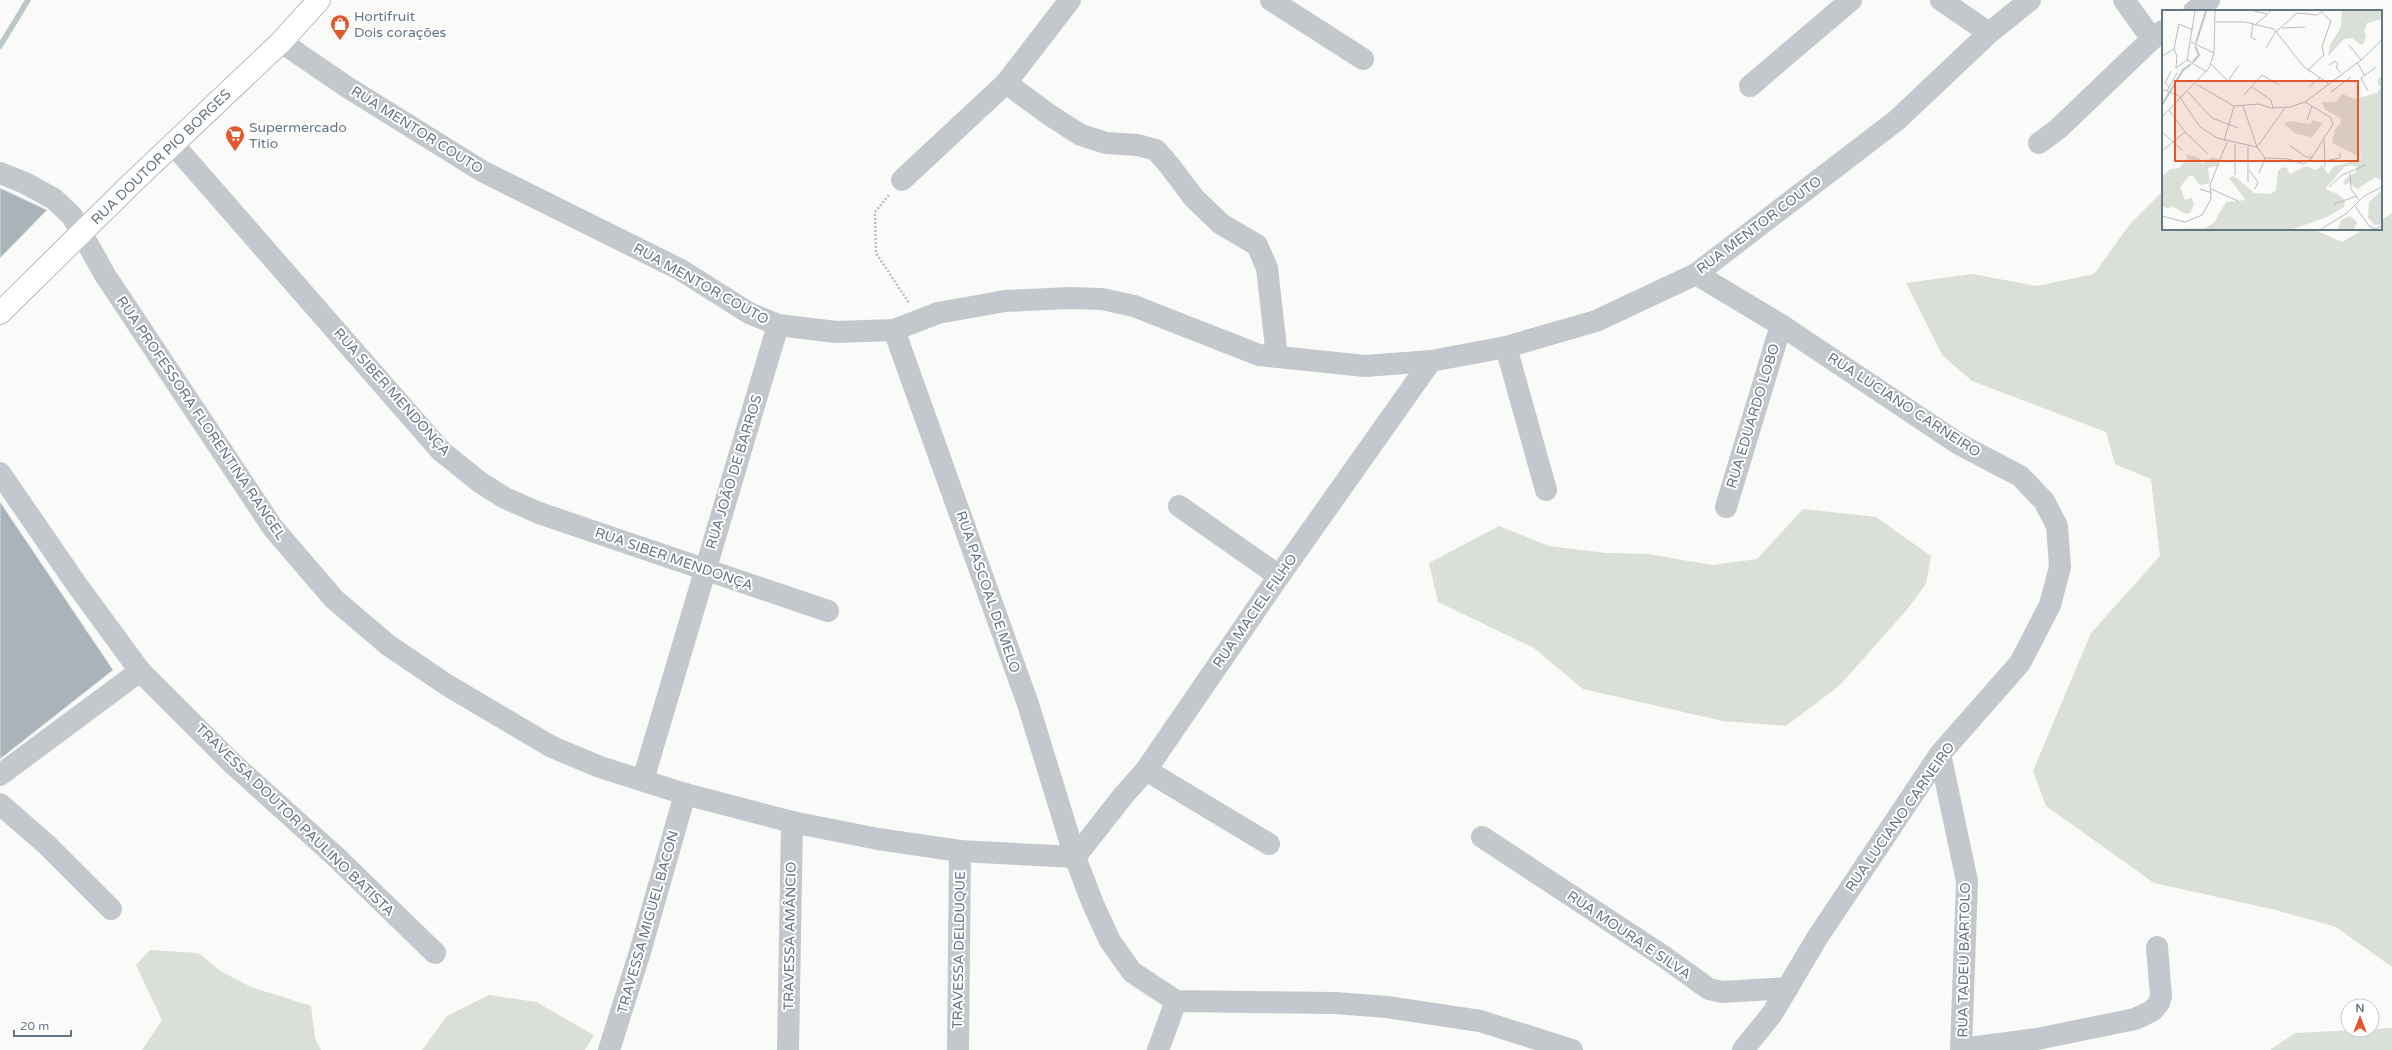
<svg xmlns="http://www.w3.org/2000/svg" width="2392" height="1050" font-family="'Varela Round',sans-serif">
<rect width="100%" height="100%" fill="#fafaf8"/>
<!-- green -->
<g fill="#dadfd7">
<path d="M2163,191V229H2313L2342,242L2364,229H2381V220L2392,213V967L2336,927L2276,910L2154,883L2046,806L2033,771L2091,633L2160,556L2151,479L2115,464L2106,432L1972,381L1942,355L1906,283L1972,274L2037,286L2094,274L2130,224Z"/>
<path d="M1803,509L1876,517L1931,556L1926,584L1905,612L1839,686L1786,726L1723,721L1583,689L1534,648L1438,602L1429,563L1499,526L1549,546L1606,553L1648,554L1712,565L1757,559Z"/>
<path d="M150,950L198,953L222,972L251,987L311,1006L315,1038L321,1050H142L162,1020L136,965Z"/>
<path d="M489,995L536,1002L594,1035L585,1050H422L447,1016Z"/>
<path d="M2392,1028V1050H2270L2295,1033Z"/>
</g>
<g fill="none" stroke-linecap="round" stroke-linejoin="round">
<!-- stream -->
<path stroke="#bbc7cb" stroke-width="5.5" d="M0,46L28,0"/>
</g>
<!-- building -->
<g fill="#aab3b9" stroke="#dcdcda">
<path d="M0,188L47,210L0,258Z"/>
<path d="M0,502L113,670L0,759Z"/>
</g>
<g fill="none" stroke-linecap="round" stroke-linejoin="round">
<!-- major casing -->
<g stroke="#b5babe" stroke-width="24">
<path id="major" d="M0,313L132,183L281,42L319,0"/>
</g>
<!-- path -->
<path stroke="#bbbfc2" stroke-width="2.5" stroke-dasharray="2 2" stroke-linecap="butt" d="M889,195L875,212L876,253L909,303"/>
<!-- minor -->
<g stroke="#c3c8cc" stroke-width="22">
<path d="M1271,0L1363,59"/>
<path d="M1941,0L1989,33"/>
<path d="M2124,0L2152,39"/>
<path d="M2194,11L2209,0"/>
<path d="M281,42L347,87L482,171L681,270L749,313L778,325L836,332L894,330L938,313L1005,301L1069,298L1102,299L1134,306L1259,355L1365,366L1431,361L1506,347L1596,321L1696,274L1897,120L1989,33L2030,0"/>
<path d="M1006,83L1051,116L1081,135L1106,143L1138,145L1156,150L1169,165L1194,198L1221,224L1257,245L1267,268L1277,357"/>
<path d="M1750,86L1851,0"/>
<path d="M2039,143L2058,129L2152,39L2163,31"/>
<path d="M173,144L441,451L481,483L505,498L539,513L828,611"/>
<path d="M0,173L25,183L54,199L72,216L105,275L273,528L334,599L388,645L447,685L552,747L600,767L685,794L792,822L878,839L960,851L1075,857L1093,904L1110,941L1132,972L1176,1001L1335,1003L1387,1007L1480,1021L1572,1050"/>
<path d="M902,180L1006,83L1070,0"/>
<path d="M1696,274L1781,325L1959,444L2020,476L2044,501L2057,526L2060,567L2050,605L2020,663L1940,754L1817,938L1772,1014L1743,1050"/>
<path d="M894,330L1028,704L1075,857"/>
<path d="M1506,347L1546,490"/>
<path d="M0,473L77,585L140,671L232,763L335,856L435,953"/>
<path d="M1179,506L1279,576"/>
<path d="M1726,507L1781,325"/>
<path d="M1940,754L1967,881L1961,1050"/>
<path d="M1146,770L1269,844"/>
<path d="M0,775L140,671"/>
<path d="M643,780L778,325"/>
<path d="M0,804L46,844L111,909"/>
<path d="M1482,837L1663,956L1709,989L1722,992L1788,988"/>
<path d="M1075,857L1123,796L1146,770L1279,576L1431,361"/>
<path d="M1961,1049L2037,1039L2135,1019L2152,1011L2159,1003L2161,996L2157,947"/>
<path d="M609,1050L640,952L685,794"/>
<path d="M788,1050L792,822"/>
<path d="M958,1050L960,851"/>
<path d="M1158,1050L1176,1001"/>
</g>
<!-- major -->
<use href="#major" stroke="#fff" stroke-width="22"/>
</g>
<!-- icons -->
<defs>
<g id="shop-pin" transform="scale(1)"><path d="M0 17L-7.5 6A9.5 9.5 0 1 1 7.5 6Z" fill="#e4572e" stroke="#fff"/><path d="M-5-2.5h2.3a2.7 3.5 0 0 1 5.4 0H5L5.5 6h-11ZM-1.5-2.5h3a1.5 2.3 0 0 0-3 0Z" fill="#fff"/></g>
<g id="supermarket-pin" transform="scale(1)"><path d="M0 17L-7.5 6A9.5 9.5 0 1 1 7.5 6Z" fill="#e4572e" stroke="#fff"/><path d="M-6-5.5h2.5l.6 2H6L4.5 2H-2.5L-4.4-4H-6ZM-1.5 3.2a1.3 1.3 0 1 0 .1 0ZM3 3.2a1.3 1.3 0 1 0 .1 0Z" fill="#fff"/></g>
</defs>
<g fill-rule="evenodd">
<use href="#shop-pin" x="340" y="24"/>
<use href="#supermarket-pin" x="235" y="135"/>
</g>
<g text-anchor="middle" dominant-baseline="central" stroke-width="4" stroke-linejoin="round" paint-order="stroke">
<!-- poi labels -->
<g font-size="14" fill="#657683" stroke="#fff" text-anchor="start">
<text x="354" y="16">Hortifruit<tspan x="354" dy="16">Dois corações</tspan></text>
<text x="249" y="127">Supermercado<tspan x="249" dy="16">Titio</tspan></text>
</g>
<!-- street labels -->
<g font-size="14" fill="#657683" stroke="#fff">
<text transform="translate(417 130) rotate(32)">RUA MENTOR COUTO</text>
<text transform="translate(161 157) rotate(-44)">RUA DOUTOR PIO BORGES</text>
<text transform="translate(1759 225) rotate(-37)">RUA MENTOR COUTO</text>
<text transform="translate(701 284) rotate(29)">RUA MENTOR COUTO</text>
<text transform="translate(392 392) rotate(48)">RUA SIBER MENDONÇA</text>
<text transform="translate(1904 405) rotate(33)">RUA LUCIANO CARNEIRO</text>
<text transform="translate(1753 416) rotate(-73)">RUA EDUARDO LOBO</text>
<text transform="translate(201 418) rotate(56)">RUA PROFESSORA FLORENTINA RANGEL</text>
<text transform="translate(734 472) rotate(-73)">RUA JOÃO DE BARROS</text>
<text transform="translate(674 559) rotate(19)">RUA SIBER MENDONÇA</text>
<text transform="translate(988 592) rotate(71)">RUA PASCOAL DE MELO</text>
<text transform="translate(1255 611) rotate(-55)">RUA MACIEL FILHO</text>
<text transform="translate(1900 817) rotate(-55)">RUA LUCIANO CARNEIRO</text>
<text transform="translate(295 820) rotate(44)">TRAVESSA DOUTOR PAULINO BATISTA</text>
<text transform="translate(648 922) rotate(-74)">TRAVESSA MIGUEL BACON</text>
<text transform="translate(1629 935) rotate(34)">RUA MOURA E SILVA</text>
<text transform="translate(790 936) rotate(-89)">TRAVESSA AMÂNCIO</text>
<text transform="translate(959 950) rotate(-89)">TRAVESSA DELDUQUE</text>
<text transform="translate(1964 960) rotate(-89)">RUA TADEU BARTOLO</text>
</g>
</g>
<!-- overview -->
<g transform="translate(2162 10)">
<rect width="220" height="220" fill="#fafaf8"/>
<path d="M180,1H220V9L205,13L202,21L204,26L202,33L199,35L190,28L182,29L166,46L168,35L179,17ZM220,65V171L214,167L195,179L188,173L181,175L183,169L194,162L195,157L190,155L182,157L163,179L176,184L183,190L182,197L165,207L131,219H16L43,218L52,213L64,192L84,190L67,168L71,166L76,169L92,183L108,184L114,180L116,161L120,157L125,158L128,164L144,156L154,160L160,155L166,164L171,157L200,148L170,133L173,119L179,113L178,108L164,100L159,92H174L180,84L193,89L215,83L219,77L215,73L216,69ZM151,110L161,113L150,127L134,124L122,114L128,111L148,114ZM24,144L37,148L40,154L50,147L58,150L56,156L46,158L48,173L38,175L31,166H27L18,177L23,190L30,188L32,194L28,203L24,204L10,196L6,199L0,195V167L8,159L17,158L25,149ZM220,180V214L213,215L206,208L207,192ZM188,206L195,212L192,219H176L179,210Z" fill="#dadfd7"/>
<path fill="none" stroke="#bbc7cb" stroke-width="2" d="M34,33L44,1M31,52L37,45L33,36M0,95L21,60L29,54"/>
<path fill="none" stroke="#b5bdc2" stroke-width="1" d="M92,1L105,4M54,12H83L112,19L142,57L166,73M91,14L89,27L94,30M94,14L109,1M120,18L143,17M114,22L135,3L155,5L161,1M29,32L52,43M187,35L199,50M104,38L114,21M12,39L17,14L31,20M0,46L12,39L15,46L14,58L25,50L33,1M25,50L45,62M195,52L203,66M49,54L66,71L77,55M167,55L173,51L176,54L174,58L179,63M146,60L162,45L160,36L169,11L160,3M34,74L72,96L97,94L109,98L128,97L143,92L199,50L220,30M7,77L3,73L9,61M90,77L109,90L111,98M147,77L158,68M0,79L17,86L38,117L55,128L95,137L103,148L126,149L142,154L149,149L171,114L168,107L143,92M5,81L15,63M206,81L199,68L214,57M26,82L50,108L76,118M169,82L189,67M82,85L100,65L117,75M81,96L95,137M7,100L23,122L46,144M0,107L47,58L52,43L53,1M145,110L150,96M0,122L21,141M162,129L163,157M62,131L72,96M127,135L144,147H150M95,137L123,98M0,141L23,122M163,151L178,148V143M87,160L96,172L93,179M97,163L103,148M188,163L189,179L197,190M73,165V134M86,172V136M167,177L180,165L204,155M38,179L50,183M49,179L76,191M172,194L195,186M193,196L207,216L213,219L220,216M0,206L23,212L40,205L49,189L48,175L65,132M159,219L185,203L202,186L220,177"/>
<path fill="#e4572e" fill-opacity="0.15" stroke="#e4572e" stroke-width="2" d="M13,71H196V151H13Z"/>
<rect width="220" height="220" fill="none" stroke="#657683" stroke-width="2"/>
</g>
<!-- north arrow -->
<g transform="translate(2360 1018)"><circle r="19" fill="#ffffff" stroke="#c1c8cd"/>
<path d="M0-3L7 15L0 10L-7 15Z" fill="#e4572e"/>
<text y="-6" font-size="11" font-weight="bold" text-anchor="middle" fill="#657683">N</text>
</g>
<!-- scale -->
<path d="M14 1030v6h57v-6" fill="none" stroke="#657683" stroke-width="2"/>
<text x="20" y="1030" font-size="12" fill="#657683" stroke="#ffffff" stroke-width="3" paint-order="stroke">20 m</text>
</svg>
